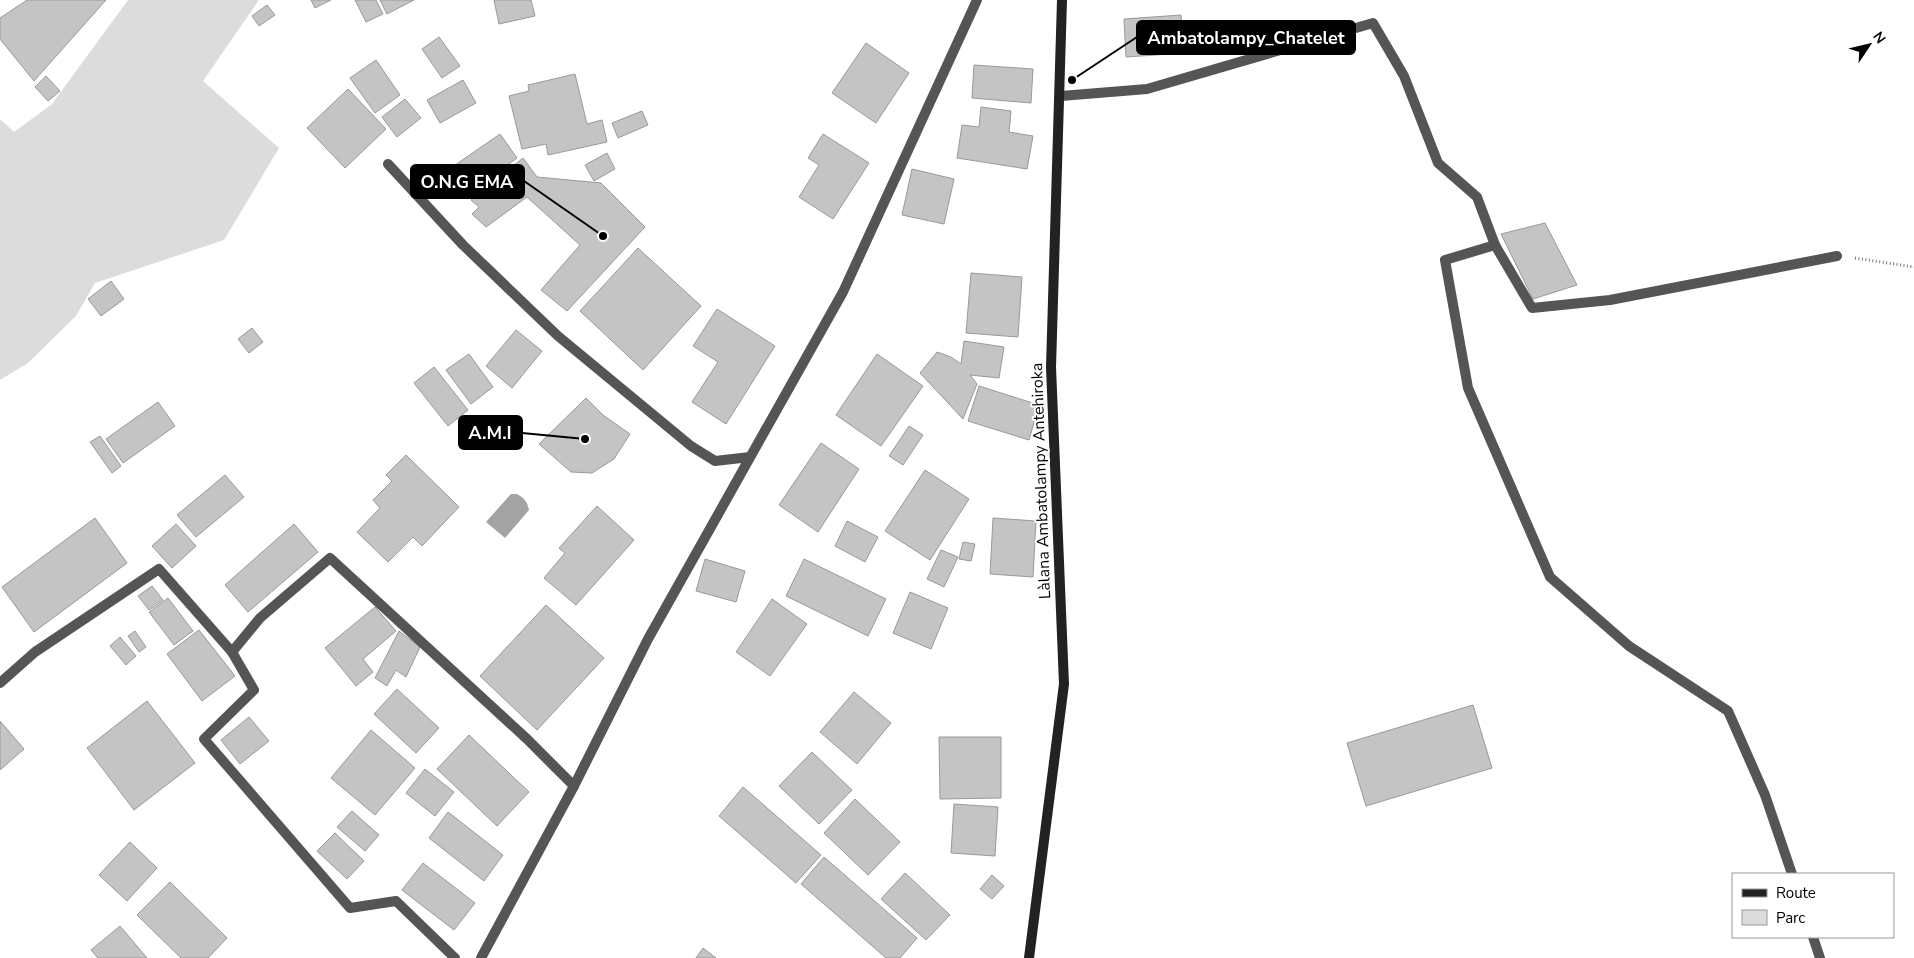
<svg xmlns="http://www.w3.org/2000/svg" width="1914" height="958" font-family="'Nunito Sans',sans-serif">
<rect width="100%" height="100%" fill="#fff"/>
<!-- green -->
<path fill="#dcdcdc" d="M128,0H259L203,81L279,148L224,240L95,283L76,316L28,363L0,380V119L14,132L52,104Z"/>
<!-- water -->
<path fill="#a3a3a3" d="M511,494H517C524,498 527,501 529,510L505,538L486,522Z"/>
<!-- building -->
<g fill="#c4c4c4" stroke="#999">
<path d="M27,0H106L34,81L0,39V18Z"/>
<path d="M311,0H331L315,8Z"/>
<path d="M355,0H376L383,14L366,22Z"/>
<path d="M380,0H414L387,14Z"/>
<path d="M494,0H531L535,16L499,24Z"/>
<path d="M267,5L275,15L259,26L252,16Z"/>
<path d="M1181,15L1185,53L1126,57L1124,19Z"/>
<path d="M439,37L460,66L442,78L422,49Z"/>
<path d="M866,43L909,73L876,123L832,93Z"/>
<path d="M376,60L400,95L375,113L350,78Z"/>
<path d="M974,65L1033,69L1031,103L972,98Z"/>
<path d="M575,74L587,124L602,120L607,142L548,155L546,144L522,149L509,96L529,91L528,85Z"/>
<path d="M46,76L60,91L48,101L35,87Z"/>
<path d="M463,80L476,103L440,123L427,100Z"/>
<path d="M348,89L386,129L345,168L307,128Z"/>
<path d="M405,99L421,118L397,137L382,117Z"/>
<path d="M981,107L1011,111L1009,132L1033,136L1027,169L957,158L962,125L979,127Z"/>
<path d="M642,111L648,125L618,138L612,123Z"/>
<path d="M500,134L517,158L462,198L445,172Z"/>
<path d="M823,134L869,163L833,219L799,197L819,165L808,158Z"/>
<path d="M607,153L615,169L594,181L585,165Z"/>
<path d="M523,158L537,177L601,183L645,227L567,311L541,290L580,245L527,197L486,227L472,214L479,207L471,200Z"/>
<path d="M912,169L954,179L944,224L902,215Z"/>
<path d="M1545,223L1577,285L1533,299L1501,234Z"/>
<path d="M638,248L701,306L643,370L580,311Z"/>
<path d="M971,273L1022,277L1018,337L966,333Z"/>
<path d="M111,281L124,299L101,316L88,299Z"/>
<path d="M717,309L775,346L726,424L692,402L718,362L693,346Z"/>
<path d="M252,328L263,342L249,353L238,339Z"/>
<path d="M516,330L542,351L512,388L486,366Z"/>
<path d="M964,341L1004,347L999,378L970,375L977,384L963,419L920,373L937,352L951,357L961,364Z"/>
<path d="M469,354L493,387L471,404L446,370Z"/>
<path d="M877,354L923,386L881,446L836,415Z"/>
<path d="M434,367L468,410L448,426L414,383Z"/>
<path d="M979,386L1039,405L1029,440L968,421Z"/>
<path d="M586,398L603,415L630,434L614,459L592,473L571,472L539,444Z"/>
<path d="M158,402L175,426L123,463L106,439Z"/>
<path d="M909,426L923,435L903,465L889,456Z"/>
<path d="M100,436L121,466L112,473L90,442Z"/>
<path d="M821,443L859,469L818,532L779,505Z"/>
<path d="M406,455L459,507L422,546L413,537L388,562L357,532L380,508L373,500L392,481L386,475Z"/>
<path d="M925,470L969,499L930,560L885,531Z"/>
<path d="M225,475L244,497L196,537L177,515Z"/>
<path d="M597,506L634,540L576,605L544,578L565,553L559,548Z"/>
<path d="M95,518L127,563L34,632L2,587Z"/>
<path d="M993,518L1036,521L1033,577L990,574Z"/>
<path d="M847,521L878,537L865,562L835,546Z"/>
<path d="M176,524L196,546L172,568L152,546Z"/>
<path d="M294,524L318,552L248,612L225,585Z"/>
<path d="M963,542L975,544L971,561L959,559Z"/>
<path d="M941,550L958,557L944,587L927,579Z"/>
<path d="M705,559L745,571L736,602L696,591Z"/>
<path d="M804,559L886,599L868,636L786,596Z"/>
<path d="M152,586L163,600L149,610L138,596Z"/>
<path d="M910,592L948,608L931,649L893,633Z"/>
<path d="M168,598L193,631L174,645L149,612Z"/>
<path d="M772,599L807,624L770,676L736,652Z"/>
<path d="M546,605L604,658L537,730L480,676Z"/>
<path d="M375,607L396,631L363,659L373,672L356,686L325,648Z"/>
<path d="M199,630L235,676L202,701L167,654Z"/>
<path d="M135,631L146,647L139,652L128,636Z"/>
<path d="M399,631L420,647L406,677L396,670L387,686L375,678Z"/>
<path d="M120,637L136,656L126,665L110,646Z"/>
<path d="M397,689L439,728L416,753L374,714Z"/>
<path d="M854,692L891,723L857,764L820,732Z"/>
<path d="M147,701L195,763L134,810L87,748Z"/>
<path d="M1473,705L1492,768L1366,806L1347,743Z"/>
<path d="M249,717L269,741L240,764L221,740Z"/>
<path d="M0,721L24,749L0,770Z"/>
<path d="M371,730L415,768L375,815L331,778Z"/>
<path d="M469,735L529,792L497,826L437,769Z"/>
<path d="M939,737H1001V798L940,799Z"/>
<path d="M812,752L852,790L819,824L779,786Z"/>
<path d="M425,769L454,792L435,816L406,793Z"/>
<path d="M743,787L821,855L796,883L719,816Z"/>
<path d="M855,799L900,842L868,875L824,833Z"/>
<path d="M954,804L998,807L995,856L951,853Z"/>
<path d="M352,811L379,835L365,851L337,827Z"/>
<path d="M448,812L503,855L484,881L429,838Z"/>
<path d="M335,833L364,861L347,879L317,851Z"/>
<path d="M130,842L157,868L127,901L99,875Z"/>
<path d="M824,857L917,938L900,958H886L801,884Z"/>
<path d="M423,863L475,903L454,930L402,890Z"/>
<path d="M905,873L950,915L926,940L881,899Z"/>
<path d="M992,875L1004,886L992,899L980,889Z"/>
<path d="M170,882L227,938L208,958H181L137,915Z"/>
<path d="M120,926L147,958H98L91,950Z"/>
<path d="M703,948L716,958H696Z"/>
</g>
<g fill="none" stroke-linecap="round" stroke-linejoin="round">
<!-- path -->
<path stroke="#777" stroke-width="3" stroke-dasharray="1 2.5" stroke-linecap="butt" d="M1855,258L1914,267"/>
<!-- street -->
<g stroke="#555" stroke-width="10">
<path d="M1061,96L1147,89L1373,23L1404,76L1438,163L1477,197L1495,245"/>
<path d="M388,164L463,245L558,336L691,446L715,461L750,457"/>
<path d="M232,652L254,690L204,739L350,908L396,901L455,958"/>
<path d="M0,683L35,652L159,569L232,652L260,618L330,558L527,739L574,786"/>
<path d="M1792,874L1765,795L1728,711L1629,646L1550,577L1468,388L1445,260L1495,245L1532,308L1610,300L1837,256"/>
<path d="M1813,937L1820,958"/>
<path d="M481,958L574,786L648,639L843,292L977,0"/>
</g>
<!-- secondary -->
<path stroke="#222" stroke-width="10" d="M1029,958L1064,684L1051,367L1062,0"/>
</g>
<g text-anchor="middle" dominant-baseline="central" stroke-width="4" stroke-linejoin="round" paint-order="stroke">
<!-- street labels -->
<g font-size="16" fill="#000" stroke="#fff">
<text transform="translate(1041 481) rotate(-92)">Làlana Ambatolampy Antehiroka</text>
</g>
</g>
<!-- callouts -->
<path fill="none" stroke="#000" stroke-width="2" d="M1072 80L1137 37M603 236L524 181M585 439L522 433"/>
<g fill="#000" stroke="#fff" stroke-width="2">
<circle cx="1072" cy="80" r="5"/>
<circle cx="603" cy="236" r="5"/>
<circle cx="585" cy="439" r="5"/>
</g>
<g fill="#000" stroke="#000" stroke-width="2">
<rect x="1137" y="21" width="218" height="33" rx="5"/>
<rect x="411" y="165" width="113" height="33" rx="5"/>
<rect x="459" y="416" width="63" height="33" rx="5"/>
</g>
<g font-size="18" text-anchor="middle" font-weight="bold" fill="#fff">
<text x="1246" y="44">Ambatolampy_Chatelet</text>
<text x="467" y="188">O.N.G EMA</text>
<text x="490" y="439">A.M.I</text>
</g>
<!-- legend -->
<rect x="1732" y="873" width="162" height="65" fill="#ffffff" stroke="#999999"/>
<rect x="1742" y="889" width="25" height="8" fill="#222222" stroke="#999999"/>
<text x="1776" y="898" font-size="15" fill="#000000">Route</text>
<rect x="1742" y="910" width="25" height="15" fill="#dcdcdc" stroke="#999999"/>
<text x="1776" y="923" font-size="15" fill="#000000">Parc</text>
<!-- north arrow -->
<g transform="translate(1869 45) rotate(55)" stroke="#ffffff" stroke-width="4" paint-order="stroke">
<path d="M0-4L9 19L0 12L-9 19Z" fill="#000000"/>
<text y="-8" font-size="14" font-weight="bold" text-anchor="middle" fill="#000000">N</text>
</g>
</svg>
